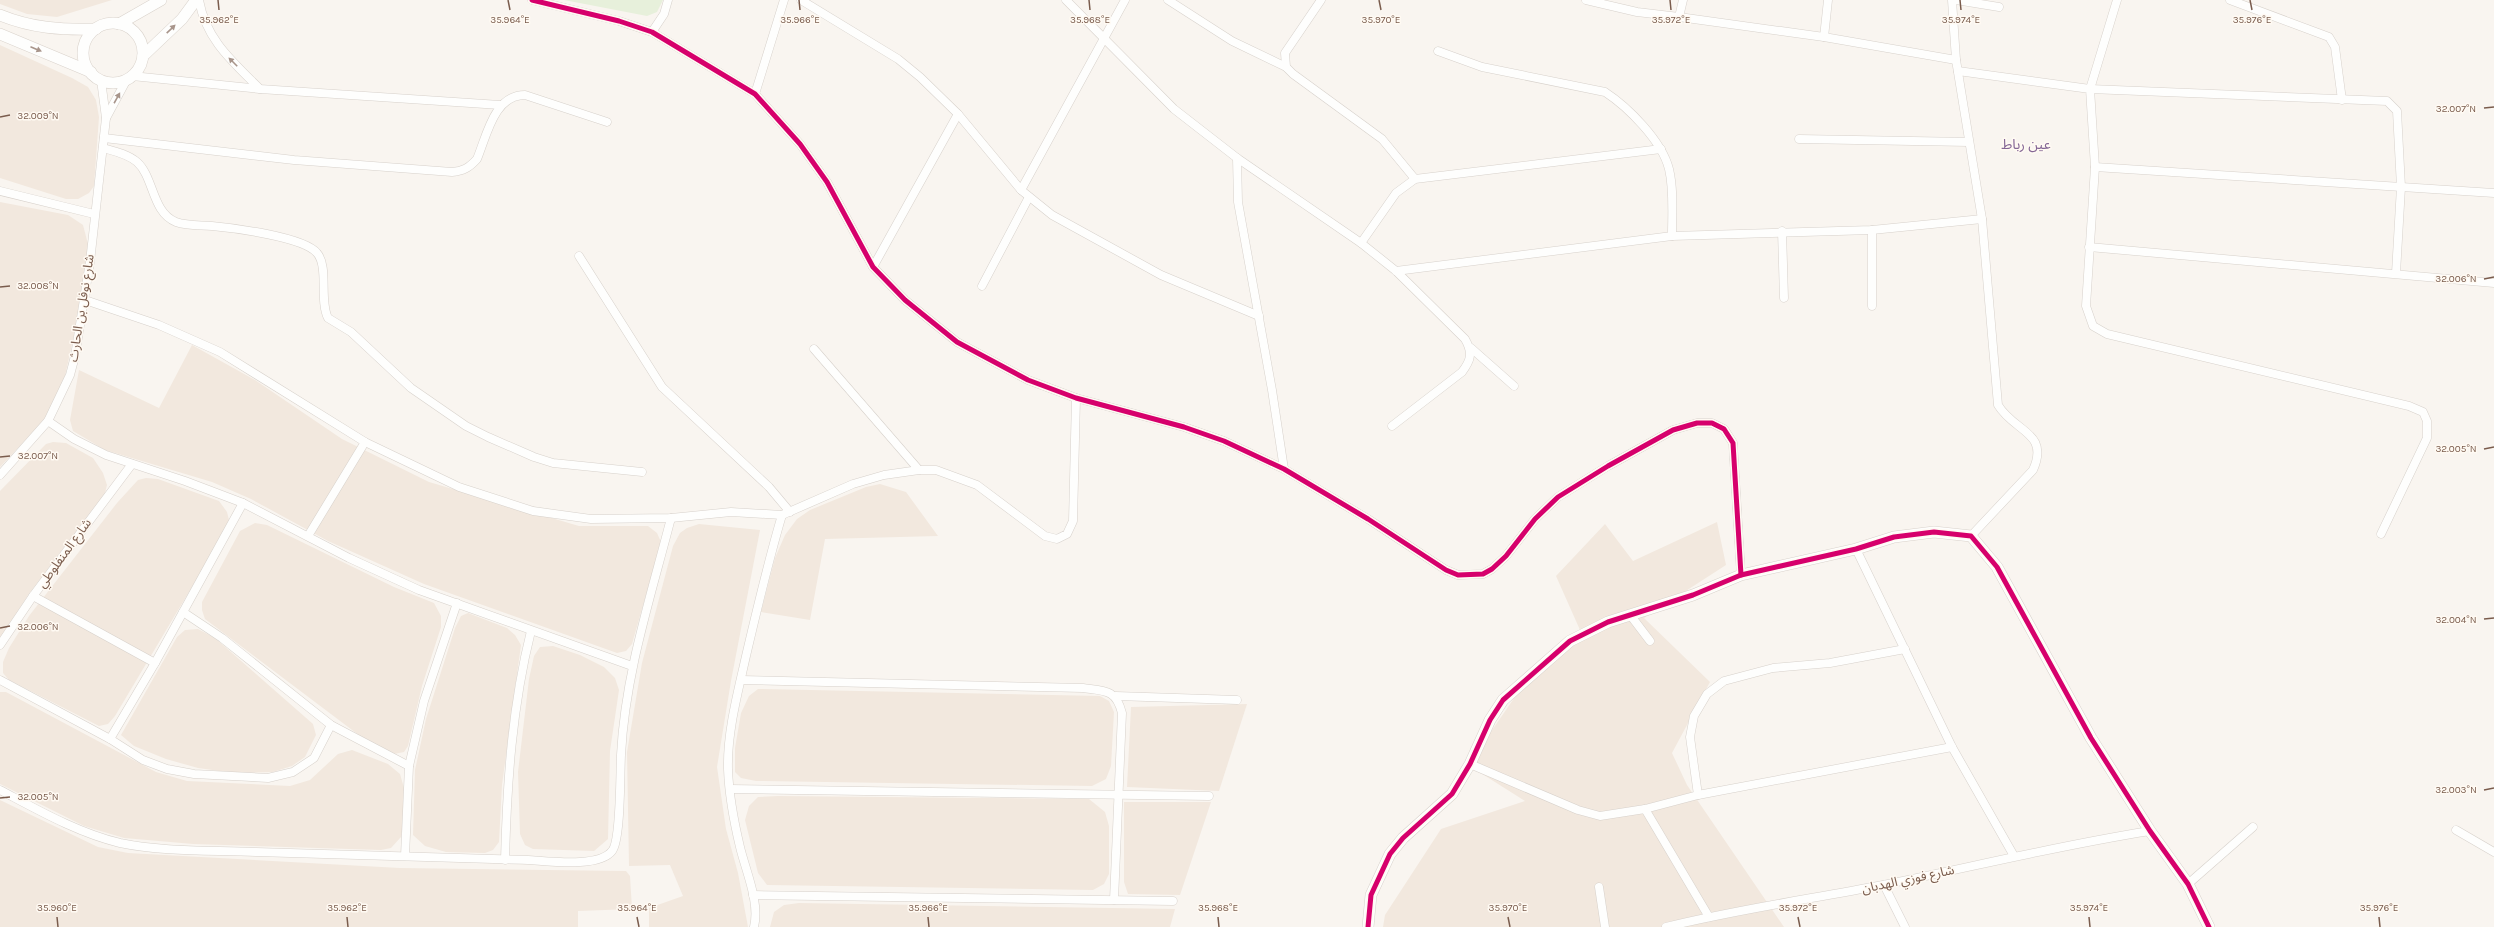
<svg xmlns="http://www.w3.org/2000/svg" width="2494" height="927" font-family="Karla,'Noto Sans Arabic',sans-serif">
<rect width="100%" height="100%" fill="#f9f5f0"/>
<!-- residential -->
<g fill="#f2e8de">
<path d="M0,0H112L57,17L27,14L0,4Z"/>
<path d="M0,45L72,78L88,87L96,100L99,117L94,186L89,193L78,199H66L0,178Z"/>
<path d="M0,202L68,215L83,225L88,244L82,299L65,376L45,419L0,467Z"/>
<path d="M192,345L255,380L342,439L429,482L579,526H648L657,533L661,542L632,644L626,651L617,653L424,584L328,541L251,499L212,482L105,450L73,431L70,420L79,370L159,408Z"/>
<path d="M53,442L66,443L93,458L103,473L107,485L105,493L28,595L0,639V491L46,444Z"/>
<path d="M146,478L158,479L219,501L227,512L229,520L227,528L115,716L108,724L99,726L9,680L3,673V662L9,648L29,616L117,503L138,480Z"/>
<path d="M880,484L906,492L938,536L825,539L810,620L761,612L775,558L785,535L797,519L810,510L866,487Z"/>
<path d="M1717,522L1726,565L1644,618L1710,682L1672,753L1687,785L1784,927H1383L1385,915L1441,829L1525,801L1468,765L1519,691L1580,630L1556,576L1605,524L1633,561Z"/>
<path d="M255,523L267,525L394,587L434,603L441,616V627L422,686L408,746L404,752L394,754L368,742L205,619L202,610V602L240,531Z"/>
<path d="M699,524L760,530L731,681L717,767L726,829L738,873L748,927H649V908L683,896L670,865L629,866L627,752L642,663L673,546L680,533L687,528Z"/>
<path d="M468,613L507,628L515,635L521,645L502,785L499,842L493,850L485,853L446,852L425,846L413,835L415,770L426,719L455,628L461,616Z"/>
<path d="M198,629L215,638L313,724L316,735L305,757L292,766L273,772L234,773L198,768L166,759L134,746L121,735L177,637L185,630Z"/>
<path d="M553,646L580,655L604,667L615,678L619,690L610,751L608,839L594,851L533,849L525,845L520,834L518,772L529,679L534,656L540,647Z"/>
<path d="M758,689L1100,696L1109,701L1114,712L1111,766L1106,779L1092,786L756,781L741,778L735,772V748L741,713L749,696Z"/>
<path d="M0,692H6L156,772L187,781L290,786L310,780L338,754L352,750L388,764L400,774L404,788L403,827L401,837L391,848L381,850L193,844L124,838L84,826L0,784Z"/>
<path d="M1247,704L1219,791L1127,787L1131,707Z"/>
<path d="M778,796L1089,799L1105,812L1109,826V874L1104,884L1093,890L767,885L758,873L745,820L749,806L758,797Z"/>
<path d="M0,800L98,847L128,853L400,868L626,871L630,876L632,909L578,911V927H0Z"/>
<path d="M1124,802H1211L1180,895L1128,894L1124,882Z"/>
<path d="M799,903L1175,909L1170,927H770L774,912L784,905Z"/>
</g>
<!-- green -->
<path fill="#e7f0db" d="M564,0H663L657,12L647,16Z"/>
<g fill="none" stroke-linecap="round" stroke-linejoin="round">
<!-- street casing -->
<g stroke="#d7d1cb" stroke-width="9">
<g id="street">
<path d="M199,0C206,40 233,62 260,89"/>
<path d="M532,0L619,21L652,32L755,94L800,144L827,182L873,267L905,300L957,342L1028,380L1076,398L1184,427L1224,441L1284,469L1368,519L1446,570L1458,575L1483,574L1492,569L1506,556L1535,519L1558,497L1608,466L1673,430L1697,423H1712L1724,429L1733,443L1741,575"/>
<path d="M801,0L898,59L920,77L958,114L1021,190L1052,215L1161,275L1259,316"/>
<path d="M1066,0L1174,109L1237,158L1361,243L1396,271L1465,339C1473,353 1471,360 1462,372L1392,426"/>
<path d="M1168,0L1232,41L1286,67"/>
<path d="M1321,0L1285,53L1286,67L1293,74L1382,139L1415,179"/>
<path d="M1586,0L1637,12L1679,17L1683,0"/>
<path d="M1952,0L1956,60L1982,219L1998,405C2014,432 2050,432 2033,470L1971,536"/>
<path d="M1956,0L1999,7"/>
<path d="M2117,0L2090,89L2387,101L2397,111L2401,187L2396,273"/>
<path d="M2230,0L2329,37L2335,47L2342,100"/>
<path d="M1679,17L1824,37L1956,60"/>
<path d="M652,32L664,14L668,0"/>
<path d="M1824,37L1828,0"/>
<path d="M1438,51L1482,67L1605,92C1628,107 1662,141 1669,169C1674,190 1672,214 1672,236"/>
<path d="M1958,71L2090,89L2095,167L2086,306L2093,326L2107,334L2409,406L2423,412L2427,421V438L2381,534"/>
<path d="M132,76L260,89L500,105"/>
<path d="M755,94L784,0"/>
<path d="M106,118L127,79"/>
<path d="M104,138L294,160L452,172C463,171 469,168 477,159C487,135 494,95 525,95L607,122"/>
<path d="M1799,139L1969,142"/>
<path d="M103,148C114,151 128,154 137,162C154,177 152,213 176,222C187,226 200,225 212,226C234,228 304,237 317,253C329,267 319,300 328,318L351,332L411,388L466,426L488,437L534,457L553,463L642,472"/>
<path d="M1237,158L1238,202L1272,390L1284,469"/>
<path d="M2095,167L2494,193"/>
<path d="M1021,190L1125,0"/>
<path d="M0,191L94,214"/>
<path d="M1872,230V306"/>
<path d="M1782,231L1784,298"/>
<path d="M1361,243L1396,193L1415,179L1661,149"/>
<path d="M2089,247L2494,283"/>
<path d="M579,256L662,387L769,487L790,512"/>
<path d="M873,267L958,114"/>
<path d="M1396,271L1672,236L1872,230L1982,219"/>
<path d="M982,286L1029,197"/>
<path d="M85,300L159,325L220,352L365,442L459,487L533,511L591,519L671,518L731,512L782,515L853,484L884,475L919,470H936L977,485L1045,536L1057,539L1067,534L1073,521L1076,398"/>
<path d="M1471,348L1514,386"/>
<path d="M814,349L919,470"/>
<path d="M48,421L74,439L106,455L185,481L243,503L349,558L419,590L632,666"/>
<path d="M0,475L48,421L70,375L75,356L90,262L106,118L101,80"/>
<path d="M308,536L365,442"/>
<path d="M1856,549L1952,747L2014,856"/>
<path d="M33,596L155,663"/>
<path d="M183,612L222,638L331,725L409,766"/>
<path d="M1631,616L1650,641"/>
<path d="M0,645L33,596L132,464"/>
<path d="M0,680L110,739L143,760L167,769L194,774L268,778L293,772L314,758L331,725"/>
<path d="M741,680L1083,688C1105,691 1116,689 1122,713L1114,900"/>
<path d="M1116,696L1237,700"/>
<path d="M110,739L155,663L243,503"/>
<path d="M1470,764L1578,810L1600,816L1645,809L1698,795L1952,747"/>
<path d="M730,789L1209,796"/>
<path d="M0,790C38,810 78,833 120,843C163,852 211,850 256,852C346,855 437,858 528,860C548,861 599,868 612,851C621,841 620,773 621,755C625,674 651,596 671,518"/>
<path d="M1698,795L1690,737L1694,716L1707,694L1724,681L1773,668L1830,663L1905,649"/>
<path d="M1645,809L1709,917"/>
<path d="M2456,830L2494,852"/>
<path d="M405,856L409,766L424,701L457,603"/>
<path d="M505,860C507,782 512,707 531,631"/>
<path d="M2188,884L2253,827"/>
<path d="M1884,885L1905,927"/>
<path d="M1599,887L1605,927"/>
<path d="M753,895L1173,901"/>
<path d="M754,927C760,902 746,872 740,847C734,822 729,796 728,769C727,732 738,692 746,656C757,609 768,562 782,515"/>
<path d="M1666,927C1738,909 1811,899 1883,885C1972,867 2060,845 2150,831"/>
</g>
</g>
<!-- secondary casing -->
<g stroke="#d9d2cb" stroke-width="12">
<g id="secondary">
<path d="M0,15C32,28 61,30 96,29"/>
<circle cx="113" cy="53" r="30"/>
<path d="M119,24L161,0"/>
<path d="M0,34L91,72"/>
<path d="M143,56L182,19L196,0"/>
<path d="M1368,927L1371,895L1390,854L1403,838L1452,794L1470,764L1490,720L1503,700L1570,641L1608,622L1693,595L1741,575L1856,549L1894,537L1934,532L1971,536L1997,567L2091,738L2150,831L2188,884L2209,927"/>
</g>
</g>
<!-- street -->
<use href="#street" stroke="#fefefd" stroke-width="8"/>
<!-- secondary -->
<use href="#secondary" stroke="#fefefd" stroke-width="11"/>
<!-- cycleway casing -->
<g stroke="#fffaf3" stroke-width="8">
<g id="cycleway">
<path d="M532,0L619,21L652,32L755,94L800,144L827,182L873,267L905,300L957,342L1028,380L1076,398L1184,427L1224,441L1284,469L1368,519L1446,570L1458,575L1483,574L1492,569L1506,556L1535,519L1558,497L1608,466L1673,430L1697,423H1712L1724,429L1733,443L1741,575"/>
<path d="M1368,927L1371,895L1390,854L1403,838L1452,794L1470,764L1490,720L1503,700L1570,641L1608,622L1693,595L1741,575L1856,549L1894,537L1934,532L1971,536L1997,567L2091,738L2150,831L2188,884L2209,927"/>
</g>
</g>
<!-- cycleway -->
<use href="#cycleway" stroke="#d6006c" stroke-width="5"/>
</g>
<!-- one-way arrows -->
<defs><path id="oneway-solid" d="M-6-.8H1V-3.2L6.5 0L1 3.2V.8H-6Z"/></defs>
<g fill="#a8958b">
<use href="#oneway-solid" transform="translate(171 29) rotate(-44)"/>
<use href="#oneway-solid" transform="translate(36 49) rotate(23)"/>
<use href="#oneway-solid" transform="translate(233 62) rotate(-135)"/>
<use href="#oneway-solid" transform="translate(117 98) rotate(-61)"/>
</g>
<!-- ticks -->
<path fill="none" stroke="#7a5c4d" stroke-width="1.5" d="M218,0L219,10M508,0L510,10M799,0L800,10M1089,0L1090,10M1379,0L1381,10M1670,0L1671,10M1960,0L1961,10M2250,0L2252,10M2484,108L2494,107M0,117L10,115M2484,279L2494,277M0,287L10,286M2484,449L2494,447M0,457L10,456M2484,619L2494,618M0,628L10,626M2484,790L2494,788M0,798L10,797M57,917L58,927M347,917L348,927M637,917L639,927M928,917L929,927M1218,917L1219,927M1508,917L1510,927M1798,917L1800,927M2089,917L2090,927M2379,917L2380,927"/>
<g text-anchor="middle" dominant-baseline="central" stroke-width="3" stroke-linejoin="round" paint-order="stroke">
<!-- street labels -->
<g font-size="13" fill="#7a5c4d" stroke="#fffaf3">
<text transform="translate(81 308) rotate(-81)">شارع نوفل بن الحارث</text>
<text transform="translate(64 553) rotate(-54)">شارع المنفلوطي</text>
<text transform="translate(1908 879) rotate(-12)">شارع فوزي الهدبان</text>
</g>
<!-- neighbourhood labels -->
<g font-size="14" fill="#846695" stroke="#fffaf3">
<text x="2026" y="144">عين رباط</text>
</g>
</g>
<g font-size="10" text-anchor="middle" fill="#7a5c4d" stroke="#fffaf3" stroke-width="3" stroke-linejoin="round" paint-order="stroke">
<text x="219" y="23">35.962°E</text>
<text x="510" y="23">35.964°E</text>
<text x="800" y="23">35.966°E</text>
<text x="1090" y="23">35.968°E</text>
<text x="1381" y="23">35.970°E</text>
<text x="1671" y="23">35.972°E</text>
<text x="1961" y="23">35.974°E</text>
<text x="2252" y="23">35.976°E</text>
<text x="2456" y="112">32.007°N</text>
<text x="38" y="119">32.009°N</text>
<text x="2456" y="282">32.006°N</text>
<text x="38" y="289">32.008°N</text>
<text x="2456" y="452">32.005°N</text>
<text x="38" y="459">32.007°N</text>
<text x="2456" y="623">32.004°N</text>
<text x="38" y="630">32.006°N</text>
<text x="2456" y="793">32.003°N</text>
<text x="38" y="800">32.005°N</text>
<text x="57" y="911">35.960°E</text>
<text x="347" y="911">35.962°E</text>
<text x="637" y="911">35.964°E</text>
<text x="928" y="911">35.966°E</text>
<text x="1218" y="911">35.968°E</text>
<text x="1508" y="911">35.970°E</text>
<text x="1798" y="911">35.972°E</text>
<text x="2089" y="911">35.974°E</text>
<text x="2379" y="911">35.976°E</text>
</g>
</svg>
